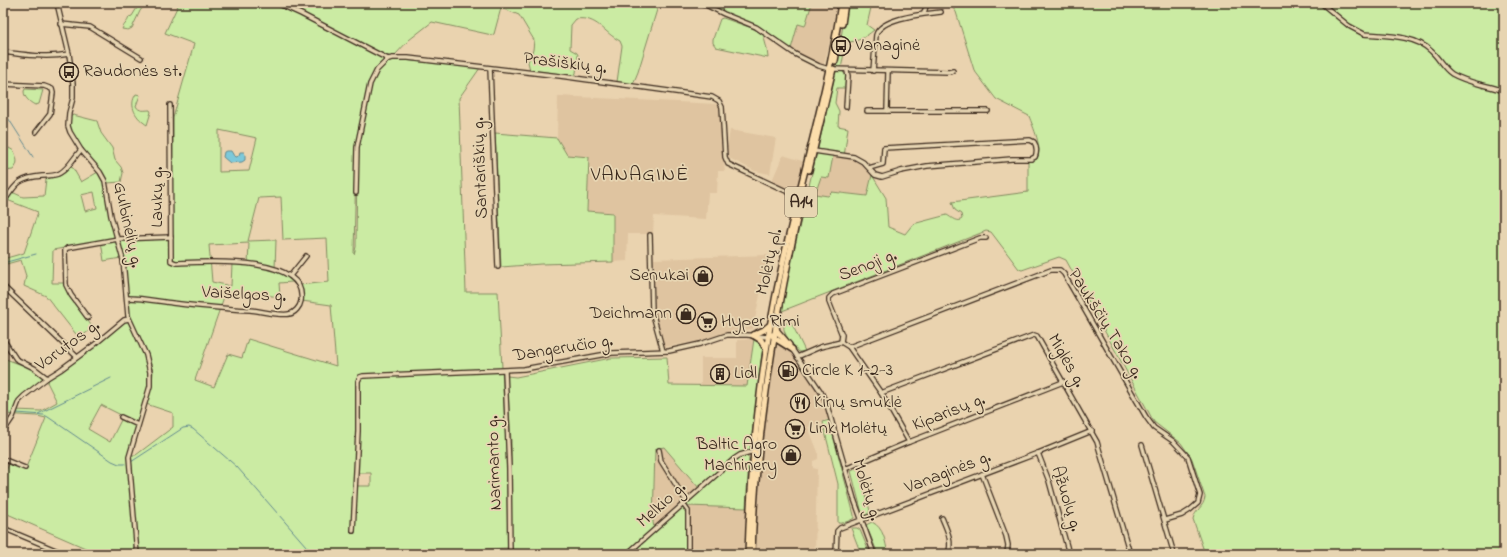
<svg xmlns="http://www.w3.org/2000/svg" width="1507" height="557" font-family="'Indie Flower',sans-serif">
<rect width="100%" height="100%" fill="#ead3af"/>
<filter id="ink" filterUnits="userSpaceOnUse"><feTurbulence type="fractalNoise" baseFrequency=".025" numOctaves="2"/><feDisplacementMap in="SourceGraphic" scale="8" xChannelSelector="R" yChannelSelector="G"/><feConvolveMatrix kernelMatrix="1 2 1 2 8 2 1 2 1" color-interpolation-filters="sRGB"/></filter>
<g filter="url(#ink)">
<!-- built -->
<g fill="#dfc4a0">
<path d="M812,3H837L832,33L825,61L822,69L790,53L798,24L805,26Z"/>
<path d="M558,96L717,104L719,105L722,155L725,171H718L717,193H708L706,219L654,216L653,234H628L627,261L613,262V213L587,212L589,157L567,155L557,138Z"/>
<path d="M730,130L776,138L770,174L755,171L729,158L727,148Z"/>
<path d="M844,154L859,157L869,166L872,175L867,196L832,192L828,196L815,194L821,177L829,178L833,155L844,157Z"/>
<path d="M783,155L805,162L796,194L771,183Z"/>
<path d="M768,255L753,329L733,331L694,342L665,347L655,314L654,259Z"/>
<path d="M754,339L748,386H701V358H737V340Z"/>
<path d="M781,344L790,350L802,371L814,385L823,398L830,418L808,427L818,452V459L813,461V468L817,469L815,554H754L757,487L765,406L776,348Z"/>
<path d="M664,447L699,488L654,528L653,522L655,449Z"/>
<path d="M687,506L746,508L744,554H686Z"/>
</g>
<!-- green -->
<g fill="#cbeba3" stroke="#838a60" fill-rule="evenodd">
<path d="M140,3H146L140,11L132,28L128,30L122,29C124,24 128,22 129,17L132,16Z"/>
<path d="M179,3H659L638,72L633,84L617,82L622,46L620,41C604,33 597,16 576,19L571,25L570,49L577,53L578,55L576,73L574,76L530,70L528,62L533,50L534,40L519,15L501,8L494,34L492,35L432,22L409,40L394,56L395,59L480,68L459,98L466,292H498L506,444L508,548L486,549V554H138L131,455H136L173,427V413L146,404L152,384L153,371L147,352L134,329L128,311L124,264L120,241L172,238L173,118L194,44L165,33ZM219,130L257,138L249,171L219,172ZM357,157L356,247L354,254L356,158ZM281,197L283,240L327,238L329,282L300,285L293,276L275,269L276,240L248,241L259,198ZM249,243L248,265L232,264L231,286L212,282L209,245ZM292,282L301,289L302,301L331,305L336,366L248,339L242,358L228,354L214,387L195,380L225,294L250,293L280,297L279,283ZM354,473H371V486H354Z"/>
<path d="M705,3H812L805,26L798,24L791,49L760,27L723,12Z"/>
<path d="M847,3H872L867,25L874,30C864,38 858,42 846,42L841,69L846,76L845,88H837L835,103L839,111L838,126L848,128L844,157L833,156L829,178L821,177L815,194L828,196L832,192L867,196L872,175L886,198L888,227L905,234L913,224L947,215C952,218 957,223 962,219L961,214L955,210L952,202L1028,192V162L1037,159C1043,148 1033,127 1029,116L996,99L974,70L956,12L949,3H1504V554H1205L1193,519C1195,510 1204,507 1205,497L1192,459L1181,443L1154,422L1066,260L1059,257L1022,270L1019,269L991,232L986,231L782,311L788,275L832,88Z"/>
<path d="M723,18L752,28L763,34L767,49L768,58L716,47L713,43V39L720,19Z"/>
<path d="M25,89L43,90L39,104L35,105C29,102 24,97 24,91Z"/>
<path d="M136,94L140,95L136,106C139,112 145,110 150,110L151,112L147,125C136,118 128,106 136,94Z"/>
<path d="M73,115L97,121L101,133L112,148L115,160L121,167L123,173L121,182L107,183L103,174L78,143L70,129V117Z"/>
<path d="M495,133L557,138L567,155L589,157L587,211L613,213V262L541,264L501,267Z"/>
<path d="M9,148L14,151C17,159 19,163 13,170L3,171V150Z"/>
<path d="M70,167L73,168L81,182L98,172L105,186L121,258L104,261L101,241L53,250L52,283H64L69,294L93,328L79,338L46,296L24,286L26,276L21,260L3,265V259L24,253L38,212L7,200L12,192L23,197L44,196L46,179L60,176ZM94,192L97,208L85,211L81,195Z"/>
<path d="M126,321H128L145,357L149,368L148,386L129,453L135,554H99L3,512V472L5,473L9,464L25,470L46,418L37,416L3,414V358L33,369L43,378L17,401L14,410L41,411L57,402L46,380L92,348ZM101,405L123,416L110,442L88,429Z"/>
<path d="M788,322H791L805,351L799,352C793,345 782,334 784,325Z"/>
<path d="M754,339L759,340L763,346L750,450L737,455L699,488L664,447L655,449L653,522L654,528L625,554H511V441L507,376L516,377L611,358L667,357L669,385L747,386Z"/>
<path d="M829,420L854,515V518C850,521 842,524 838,523V484L824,428L823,422Z"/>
<path d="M747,455L749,458L746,508L687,506L686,554H631L680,509L687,506V503L735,460Z"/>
<path d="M856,469L860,473L870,511L868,514L864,515L862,513L851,471Z"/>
<path d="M872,522C884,528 885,541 888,554H878L866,525Z"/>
<path d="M851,528H857L860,530L870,554H861Z"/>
</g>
<!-- water -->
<path fill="#7cc9da" stroke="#62898f" d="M226,151H231L234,156L237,157L239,155L240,152H244L245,155V160L242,162L230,163L223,157L224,152Z"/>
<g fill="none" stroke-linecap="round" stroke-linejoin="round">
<!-- stream -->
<g stroke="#62898f" stroke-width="1">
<path d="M3,110L33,157"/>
<path d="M3,263L36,254"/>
<path d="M3,413H9"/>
<path d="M17,413L44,415L48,417L112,461L119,464H125"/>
<path d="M38,414L111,378"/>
<path d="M131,462L183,428L189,427L193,429L237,467L313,554"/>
</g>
<!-- minor casing -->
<g stroke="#3b2a1e" stroke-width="6">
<g id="minor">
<path d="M57,3L69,54L73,84V98L69,113L68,126L70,132L81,150L100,172L105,181L111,216L123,260L128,316L146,355L150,372V386L129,457L137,554"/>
<path d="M71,3V4"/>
<path d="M277,3L301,14L388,59L393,58H408L560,76L712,97L719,101L722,107L725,157L728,164L799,197"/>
<path d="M702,3L724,14L756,27L795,54L819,66L829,69"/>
<path d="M1321,3L1349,26L1364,34C1386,36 1415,35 1431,51C1439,58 1443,68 1452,74C1467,83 1487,85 1504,91"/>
<path d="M924,13L927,3"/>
<path d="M61,24L90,27L141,58"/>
<path d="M3,52C24,55 48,58 69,54"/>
<path d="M490,68L498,267"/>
<path d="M833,69L949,72L953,71"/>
<path d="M873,71L876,35C881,17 926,14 941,12"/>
<path d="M3,84L44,86L52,89L53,93L50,114L36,132"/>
<path d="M846,107L848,76L847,71"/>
<path d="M867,111H988"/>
<path d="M887,111L888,71"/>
<path d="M814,151L854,157L863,162L875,175L882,177L901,171L927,166L1012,159H1031L1035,157C1037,153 1037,146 1034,142L1030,140L884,148L883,164L869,168"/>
<path d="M356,193L357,147L370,84L377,70L388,59"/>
<path d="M3,203C16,184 18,178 42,176C48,176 55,176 60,173C69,168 74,157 81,150"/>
<path d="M650,235L652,311L663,351"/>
<path d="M290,276L306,256"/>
<path d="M3,286L77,357"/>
<path d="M127,298C142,298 157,301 172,303C198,306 224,309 250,310C260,311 281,316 289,314C295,313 300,307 301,301C308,254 203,262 176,263L171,261L170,105"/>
<path d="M88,318L71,295L66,285L65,250L67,248L118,239L171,237"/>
<path d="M3,339L16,359L34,368L47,378"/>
<path d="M841,342L842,335L829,302V298L833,294L980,238H986"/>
<path d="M841,342L849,347L881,393L909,442"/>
<path d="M849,347L1051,270H1060L1064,274L1146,417L1154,428L1173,441L1188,457L1200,495L1198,503L1190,510L1182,515L1165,520"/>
<path d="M792,349L821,392L827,405L854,499L874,554"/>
<path d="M797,357L820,347L841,342"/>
<path d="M505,371L509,468L510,554"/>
<path d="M881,393L1034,335L1037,336L1097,442L1130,554"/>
<path d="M121,417L138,425"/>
<path d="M3,432L13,417L19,401L24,396L47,378L60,370L94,345L124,320L129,319"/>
<path d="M1142,445L1174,554"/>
<path d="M659,450L661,461L686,501"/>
<path d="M1038,453L1049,481L1069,554"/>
<path d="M3,459L25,468"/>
<path d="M845,469L909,442L1063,382"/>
<path d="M982,474L1006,536L1008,545L1007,554"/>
<path d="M683,504L688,511V554"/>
<path d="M942,518C947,530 953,541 948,554"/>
<path d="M3,528L65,554"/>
<path d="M353,531L358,431V381L360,377L363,376L524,369L612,353L669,351L700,344L727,335H747L768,337"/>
<path d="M627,554L734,459L740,455L754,451"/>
<path d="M836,554L837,531L840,528L1038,453L1092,431"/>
</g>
</g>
<!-- highway casing -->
<g stroke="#3b2a1e" stroke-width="8">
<g id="highway">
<path d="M842,24L845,3"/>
<path d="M835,61L839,38"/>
<path d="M809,170L833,69"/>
<path d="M776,327L777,331L789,345"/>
<path d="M753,335L761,340L766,348"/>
<path d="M753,335L764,330L770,325"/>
<path d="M772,335L776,339L792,349"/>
<path d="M748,554C751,457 761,360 782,266C801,178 828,92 841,3"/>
<path d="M752,554C755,435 775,317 801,201"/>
</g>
</g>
<!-- minor -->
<use href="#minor" stroke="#e7d5b2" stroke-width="3.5"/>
<!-- highway -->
<use href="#highway" stroke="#fbddab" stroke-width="5"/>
</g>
</g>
<!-- icons -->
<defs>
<g id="bus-ring" transform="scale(1)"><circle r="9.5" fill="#e7d5b2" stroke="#3b2a1e" stroke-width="1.5"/><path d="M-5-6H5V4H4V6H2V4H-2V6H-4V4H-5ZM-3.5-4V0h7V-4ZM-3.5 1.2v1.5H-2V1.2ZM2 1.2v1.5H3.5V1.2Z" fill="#3b2a1e"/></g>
<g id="shop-ring" transform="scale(1)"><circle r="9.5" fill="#e7d5b2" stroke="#3b2a1e" stroke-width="1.5"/><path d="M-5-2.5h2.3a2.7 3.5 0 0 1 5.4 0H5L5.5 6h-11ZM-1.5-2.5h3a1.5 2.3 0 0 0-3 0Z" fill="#3b2a1e"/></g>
<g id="supermarket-ring" transform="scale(1)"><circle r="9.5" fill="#e7d5b2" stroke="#3b2a1e" stroke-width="1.5"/><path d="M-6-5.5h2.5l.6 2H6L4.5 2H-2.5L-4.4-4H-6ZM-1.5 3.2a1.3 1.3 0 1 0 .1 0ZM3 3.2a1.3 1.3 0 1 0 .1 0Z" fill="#3b2a1e"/></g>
<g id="fuel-ring" transform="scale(1)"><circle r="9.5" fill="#e7d5b2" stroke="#3b2a1e" stroke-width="1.5"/><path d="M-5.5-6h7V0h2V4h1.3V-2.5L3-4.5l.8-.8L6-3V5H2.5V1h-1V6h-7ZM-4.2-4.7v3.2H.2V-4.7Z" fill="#3b2a1e"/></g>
<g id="building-ring" transform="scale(1)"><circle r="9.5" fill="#e7d5b2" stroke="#3b2a1e" stroke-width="1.5"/><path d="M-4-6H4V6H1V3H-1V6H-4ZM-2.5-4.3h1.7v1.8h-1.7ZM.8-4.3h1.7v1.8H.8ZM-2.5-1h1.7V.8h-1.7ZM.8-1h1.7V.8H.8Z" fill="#3b2a1e"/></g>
<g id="restaurant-ring" transform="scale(1)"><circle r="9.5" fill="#e7d5b2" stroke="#3b2a1e" stroke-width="1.5"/><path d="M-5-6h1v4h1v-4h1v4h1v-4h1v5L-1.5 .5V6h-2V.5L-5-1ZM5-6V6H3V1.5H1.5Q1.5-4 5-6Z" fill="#3b2a1e"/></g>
</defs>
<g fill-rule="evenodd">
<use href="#bus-ring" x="841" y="46"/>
<use href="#bus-ring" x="69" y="72"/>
<use href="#shop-ring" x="703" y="276"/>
<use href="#shop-ring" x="686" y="314"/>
<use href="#supermarket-ring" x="707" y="322"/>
<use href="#fuel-ring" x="788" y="371"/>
<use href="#building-ring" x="720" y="374"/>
<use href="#restaurant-ring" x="800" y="403"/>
<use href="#supermarket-ring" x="795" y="429"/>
<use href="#shop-ring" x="791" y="455"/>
</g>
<g text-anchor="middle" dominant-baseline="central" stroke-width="3.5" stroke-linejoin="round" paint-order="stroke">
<!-- shield labels -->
<rect fill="#e7d5b2" stroke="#6f5d4a" stroke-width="1" x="785" y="187" width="32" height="30" rx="3"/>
<g font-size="17" font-weight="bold" fill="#3b2a1e">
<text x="801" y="202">A14</text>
</g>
<!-- poi labels -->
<g font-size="18" fill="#3b2a1e" stroke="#e7d5b2" text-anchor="start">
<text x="855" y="46">Vanaginė</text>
<text x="83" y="72">Raudonės st.</text>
<text x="689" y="276" text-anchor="end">Senukai</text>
<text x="672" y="314" text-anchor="end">Deichmann</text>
<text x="721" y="322">Hyper Rimi</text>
<text x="802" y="371">Circle K 1-2-3</text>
<text x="734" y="374">Lidl</text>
<text x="814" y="403">Kinų smuklė</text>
<text x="809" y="429">Link Molėtų</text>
<text x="777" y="445" text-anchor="end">Baltic Agro<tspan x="777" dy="21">Machinery</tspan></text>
</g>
<!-- street labels -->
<g font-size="18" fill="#3b2a1e" stroke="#e7d5b2">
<text transform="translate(565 64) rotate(7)">Prašiškių g.</text>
<text transform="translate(481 168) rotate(-92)">Santariškių g.</text>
<text transform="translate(158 197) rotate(-90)">Laukų g.</text>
<text transform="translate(127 225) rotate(78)">Gulbinėlių g.</text>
<text transform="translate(770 262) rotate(-77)">Molėtų pl.</text>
<text transform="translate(868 266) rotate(-21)">Senoji g.</text>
<text transform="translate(244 295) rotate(3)">Vaišelgos g.</text>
<text transform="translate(1105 324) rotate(58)">Paukščių Tako g.</text>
<text transform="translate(68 346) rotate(-36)">Vorutos g.</text>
<text transform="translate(563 349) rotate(-9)">Dangeručio g.</text>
<text transform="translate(1066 361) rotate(60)">Miglės g.</text>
<text transform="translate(949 413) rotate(-21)">Kiparisų g.</text>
<text transform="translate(495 463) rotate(-92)">Narimanto g.</text>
<text transform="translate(948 473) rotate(-21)">Vanaginės g.</text>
<text transform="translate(866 490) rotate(73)">Molėtų g.</text>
<text transform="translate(1066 499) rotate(73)">Ąžuolų g.</text>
<text transform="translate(662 505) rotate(-42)">Melkio g.</text>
</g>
<!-- quarter labels -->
<g font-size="20" letter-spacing="1" fill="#3b2a1e" stroke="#e7d5b2">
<text x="640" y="175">VANAGINĖ</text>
</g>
</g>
<!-- margin -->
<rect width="1507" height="557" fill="none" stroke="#e7d5b2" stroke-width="16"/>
<rect x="8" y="8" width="1491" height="541" fill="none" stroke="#3b2a1e" stroke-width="1.5" filter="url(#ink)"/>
</svg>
